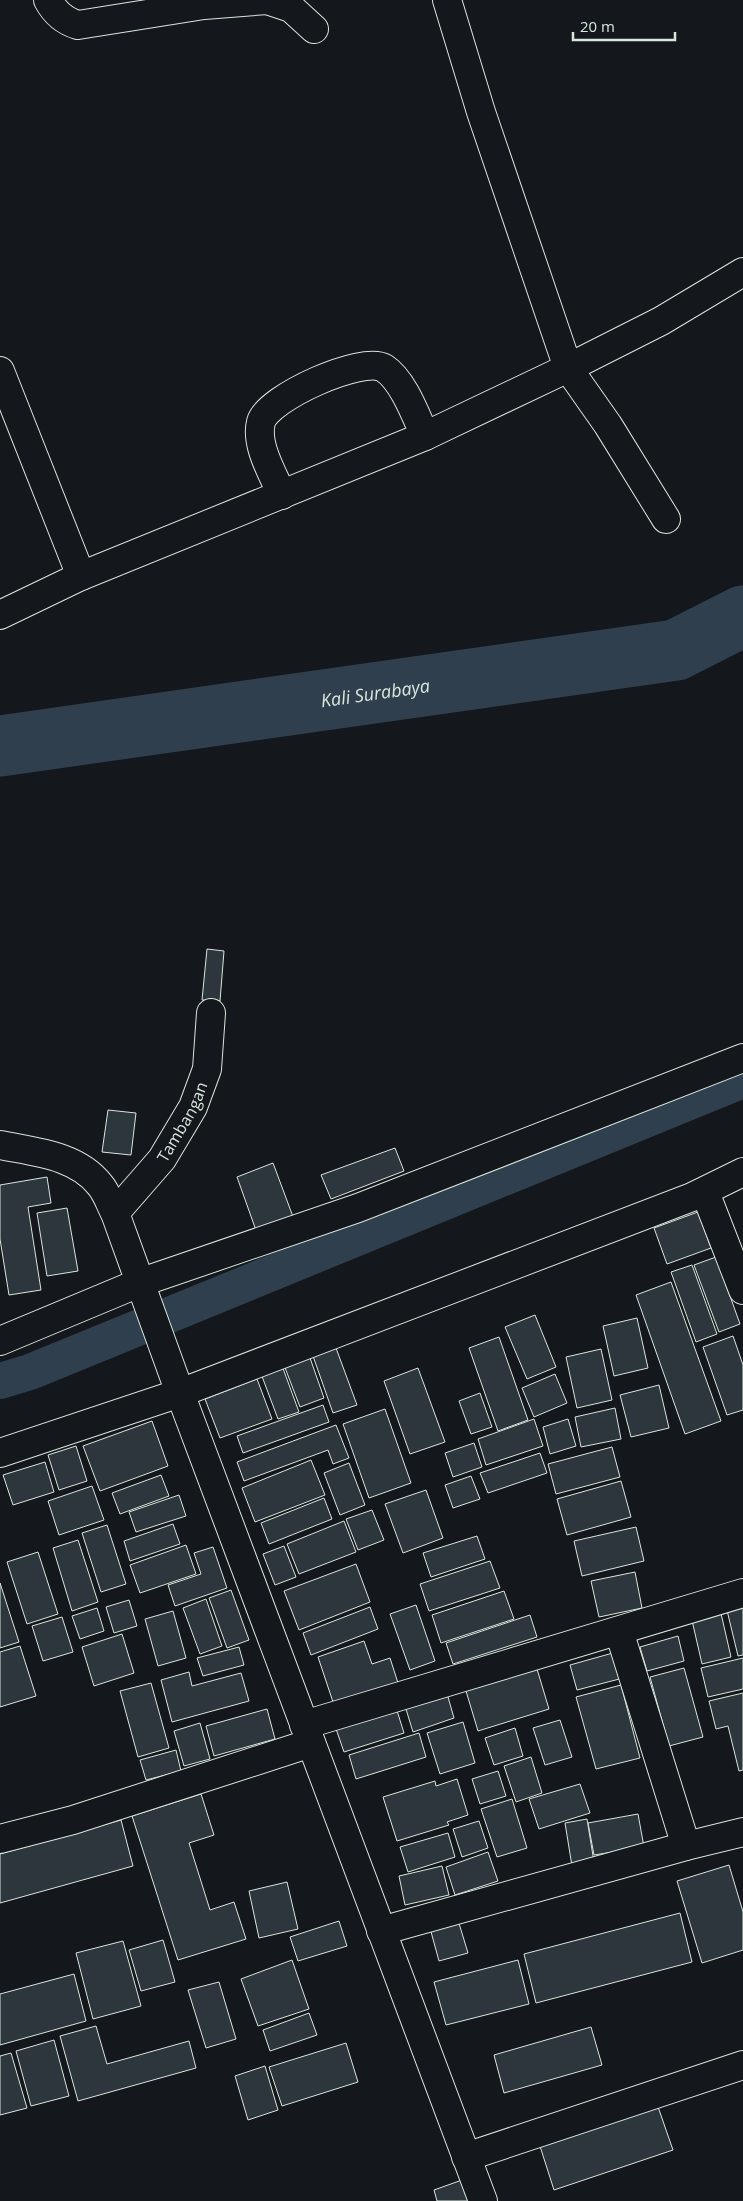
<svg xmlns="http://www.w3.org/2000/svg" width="743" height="2201" font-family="'Open Sans',sans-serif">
<rect width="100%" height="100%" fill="#14181c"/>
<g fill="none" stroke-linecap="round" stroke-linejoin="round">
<!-- canal -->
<path stroke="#2f3f4d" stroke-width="36" d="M0,1381L30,1372L743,1080"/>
<!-- river -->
<path stroke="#2f3f4d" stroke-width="61" id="s1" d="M0,746L676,650L743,616"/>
</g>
<!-- building -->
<g fill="#2c363c" stroke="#d8e6dc">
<path d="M207,949L224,951L220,1001L202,1000Z"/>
<path d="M108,1110L136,1113L131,1155L102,1152Z"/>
<path d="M395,1148L404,1171L331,1199L321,1175Z"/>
<path d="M273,1163L295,1222L258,1236L237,1177Z"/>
<path d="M47,1177L51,1203L28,1207L41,1290L9,1295L0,1239V1185Z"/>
<path d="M67,1208L78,1271L47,1276L37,1213Z"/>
<path d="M698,1212L711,1248L667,1264L654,1228Z"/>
<path d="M716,1257L740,1324L719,1332L694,1265Z"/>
<path d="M692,1265L717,1334L696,1342L671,1272Z"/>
<path d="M671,1282L721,1421L685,1434L636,1295Z"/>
<path d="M535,1315L556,1367L527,1379L505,1327Z"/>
<path d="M637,1318L648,1368L614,1376L603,1326Z"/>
<path d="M733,1336L743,1365V1410L727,1415L703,1347Z"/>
<path d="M499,1337L528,1420L498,1431L469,1348Z"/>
<path d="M336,1348L357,1405L333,1413L313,1356Z"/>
<path d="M601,1349L612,1400L577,1408L566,1357Z"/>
<path d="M309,1355L324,1398L300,1407L284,1365Z"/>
<path d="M281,1363L299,1412L278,1419L260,1371Z"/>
<path d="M418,1368L445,1442L410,1454L384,1381Z"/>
<path d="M555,1374L567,1403L534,1417L522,1388Z"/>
<path d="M257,1379L272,1419L220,1438L205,1399Z"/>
<path d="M659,1385L669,1428L631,1437L620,1395Z"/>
<path d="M480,1393L492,1427L471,1434L459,1401Z"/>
<path d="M323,1405L329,1422L243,1453L237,1436Z"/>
<path d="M615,1408L621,1439L581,1447L575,1417Z"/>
<path d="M385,1409L411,1483L369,1498L343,1424Z"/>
<path d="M534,1419L543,1446L486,1465L478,1439Z"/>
<path d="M568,1419L576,1446L550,1454L543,1427Z"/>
<path d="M152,1421L168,1466L100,1491L83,1446Z"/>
<path d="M336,1425L349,1458L333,1464L328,1450L244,1481L237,1462Z"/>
<path d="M474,1443L482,1467L453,1477L445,1453Z"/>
<path d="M76,1446L87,1481L59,1490L48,1455Z"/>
<path d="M612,1447L620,1477L556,1494L548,1464Z"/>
<path d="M540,1453L547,1473L488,1493L480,1473Z"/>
<path d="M311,1460L325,1495L255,1522L242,1488Z"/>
<path d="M45,1462L54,1492L13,1505L3,1475Z"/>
<path d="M349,1463L365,1505L340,1515L324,1473Z"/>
<path d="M161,1475L169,1496L120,1514L112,1493Z"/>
<path d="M471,1476L480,1499L453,1508L445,1485Z"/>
<path d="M621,1481L631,1517L567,1535L557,1499Z"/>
<path d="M92,1486L104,1520L59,1535L48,1501Z"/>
<path d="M426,1490L443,1538L403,1553L385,1504Z"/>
<path d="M179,1495L186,1516L136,1532L129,1512Z"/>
<path d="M324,1498L332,1519L269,1544L261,1523Z"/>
<path d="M372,1510L384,1540L358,1550L346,1519Z"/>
<path d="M344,1521L356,1552L299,1574L287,1544Z"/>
<path d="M173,1524L180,1544L130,1561L124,1541Z"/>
<path d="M107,1525L126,1584L101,1592L82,1533Z"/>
<path d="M636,1527L644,1561L582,1576L574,1541Z"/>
<path d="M477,1536L485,1559L431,1577L423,1553Z"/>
<path d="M78,1540L98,1602L72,1611L53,1548Z"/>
<path d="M186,1545L196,1574L140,1593L130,1565Z"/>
<path d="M284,1546L296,1577L275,1585L263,1554Z"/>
<path d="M213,1547L227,1588L175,1606L168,1585L201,1574L194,1553Z"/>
<path d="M38,1552L58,1614L27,1624L7,1562Z"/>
<path d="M490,1561L500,1588L429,1611L420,1584Z"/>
<path d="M356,1564L370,1602L299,1630L284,1591Z"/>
<path d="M635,1572L642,1608L599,1617L591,1581Z"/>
<path d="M0,1583L19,1642L0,1648Z"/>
<path d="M231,1590L249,1640L227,1648L209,1598Z"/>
<path d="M504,1591L514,1619L441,1643L432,1615Z"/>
<path d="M743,1597V1655L738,1656L725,1602Z"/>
<path d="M206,1599L222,1646L200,1654L183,1608Z"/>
<path d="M129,1600L137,1626L114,1633L106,1607Z"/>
<path d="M416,1605L435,1661L410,1670L390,1614Z"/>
<path d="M370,1607L378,1629L311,1655L303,1633Z"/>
<path d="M97,1608L104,1631L80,1639L72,1616Z"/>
<path d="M720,1609L731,1657L702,1664L691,1616Z"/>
<path d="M173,1611L186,1658L158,1666L145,1619Z"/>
<path d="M530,1615L537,1637L453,1664L446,1643Z"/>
<path d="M62,1617L73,1652L43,1661L32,1626Z"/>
<path d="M122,1634L134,1673L94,1686L82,1647Z"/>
<path d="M678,1636L684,1661L647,1671L640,1647Z"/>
<path d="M364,1641L372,1664L390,1658L398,1683L334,1705L318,1657Z"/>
<path d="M20,1646L36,1696L0,1707V1652Z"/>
<path d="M239,1647L244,1665L203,1676L197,1658Z"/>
<path d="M620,1651L627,1677L577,1690L570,1665Z"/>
<path d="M743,1658V1689L708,1697L701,1668Z"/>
<path d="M534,1659L549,1709L478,1731L463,1681Z"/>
<path d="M684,1668L703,1737L669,1746L650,1677Z"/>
<path d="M189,1672L192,1686L241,1673L249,1701L172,1722L161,1680Z"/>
<path d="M151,1683L169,1748L138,1757L120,1691Z"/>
<path d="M444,1683L454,1718L413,1732L402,1696Z"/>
<path d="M621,1685L640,1758L596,1769L576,1697Z"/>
<path d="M743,1693V1770L739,1771L728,1726L716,1729L709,1701Z"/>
<path d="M394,1701L404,1733L344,1752L333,1720Z"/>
<path d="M267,1709L275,1739L214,1756L206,1726Z"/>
<path d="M560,1720L572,1757L545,1765L533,1728Z"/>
<path d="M463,1722L475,1763L440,1774L427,1733Z"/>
<path d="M200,1723L210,1759L184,1766L174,1731Z"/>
<path d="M515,1728L523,1756L494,1765L485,1738Z"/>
<path d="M419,1733L426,1757L356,1779L349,1755Z"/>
<path d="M176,1750L181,1771L146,1780L140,1760Z"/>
<path d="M531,1757L542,1793L516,1802L504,1766Z"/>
<path d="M498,1771L506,1796L480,1804L472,1779Z"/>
<path d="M457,1779L468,1815L447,1822L449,1825L397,1841L383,1797L435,1781L436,1786Z"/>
<path d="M580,1784L590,1813L539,1829L529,1799Z"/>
<path d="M201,1794L214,1835L189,1843L210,1910L234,1902L246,1939L178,1960L132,1816Z"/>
<path d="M512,1799L527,1848L497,1857L481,1809Z"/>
<path d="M638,1814L644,1847L594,1855L588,1823Z"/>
<path d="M587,1819L594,1862L572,1866L565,1823Z"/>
<path d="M121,1820L133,1866L0,1903V1854Z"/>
<path d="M479,1821L488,1848L462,1857L453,1829Z"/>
<path d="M448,1833L455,1857L408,1872L400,1847Z"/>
<path d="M488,1852L498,1881L455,1895L446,1867Z"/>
<path d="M729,1865L743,1912V1950L702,1963L677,1881Z"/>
<path d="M442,1866L449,1895L405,1905L399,1876Z"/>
<path d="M287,1882L298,1929L259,1938L249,1891Z"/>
<path d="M680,1913L692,1962L536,2003L524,1954Z"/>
<path d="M458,1920L468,1953L439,1961L430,1928Z"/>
<path d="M339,1921L347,1946L298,1961L290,1937Z"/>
<path d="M163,1940L175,1982L141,1991L129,1950Z"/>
<path d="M123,1941L141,2006L93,2019L76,1953Z"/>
<path d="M292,1960L309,2009L258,2026L241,1979Z"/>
<path d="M518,1960L529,2004L446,2025L434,1982Z"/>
<path d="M74,1974L86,2021L0,2045V1994Z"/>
<path d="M219,1982L236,2039L206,2048L188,1990Z"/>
<path d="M309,2013L317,2035L270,2051L263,2030Z"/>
<path d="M96,2026L107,2064L189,2041L196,2068L78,2101L60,2036Z"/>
<path d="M591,2027L602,2065L504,2093L494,2055Z"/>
<path d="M54,2040L69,2096L31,2106L16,2051Z"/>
<path d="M346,2043L358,2082L282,2106L269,2067Z"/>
<path d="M11,2053L27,2108L0,2115V2056Z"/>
<path d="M265,2066L278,2110L248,2120L235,2076Z"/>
<path d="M656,2101L673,2150L554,2190L538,2140Z"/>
<path d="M462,2180L469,2201H437L434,2190Z"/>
</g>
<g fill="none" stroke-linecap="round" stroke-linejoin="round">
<!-- minor casing -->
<g stroke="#d8e6dc" stroke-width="30">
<g id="minor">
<path d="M48,0C55,13 64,21 78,25L204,5L267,0"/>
<path d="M267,0L291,8L314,29"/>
<path d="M447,0L481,112L568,368L608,425L666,519"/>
<path d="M0,371L81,576"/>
<path d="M282,495C273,474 255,445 261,422C267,398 363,355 384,368C403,380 416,416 425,436"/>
<path d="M0,615L81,576L425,436L568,368L661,321L743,272"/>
<path d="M0,1145C34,1152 77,1155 100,1185C107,1193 110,1204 115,1213L180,1393L483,2201"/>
<path d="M705,1192L743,1290"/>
<path id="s2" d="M115,1213L162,1159L193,1107L207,1069L211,1013"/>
<path d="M0,1341L139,1283L358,1208L743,1058"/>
<path d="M0,1453L180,1393L692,1197L743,1172"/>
<path d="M619,1631L686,1846"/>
<path d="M304,1725L743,1593"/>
<path d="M0,1839L73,1820L311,1743"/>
<path d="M381,1931L686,1846L743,1832"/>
<path d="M466,2157L743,2065"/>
</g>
</g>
<!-- minor -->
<use href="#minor" stroke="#14181c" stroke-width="28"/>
</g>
<g text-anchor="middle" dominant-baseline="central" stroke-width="4" stroke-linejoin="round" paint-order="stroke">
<!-- street labels -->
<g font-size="16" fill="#d8e6dc" stroke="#14181c">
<text stroke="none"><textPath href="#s2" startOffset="114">Tambangan</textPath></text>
</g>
<!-- water labels -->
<g font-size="18" font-style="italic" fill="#d8e6dc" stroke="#14181c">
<text stroke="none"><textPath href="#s1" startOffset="379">Kali Surabaya</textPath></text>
</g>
</g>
<!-- scale -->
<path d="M573 32v8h102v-8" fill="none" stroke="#d8e6dc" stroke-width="2.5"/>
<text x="580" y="32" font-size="15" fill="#d8e6dc" stroke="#14181c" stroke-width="4" paint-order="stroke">20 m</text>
</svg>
